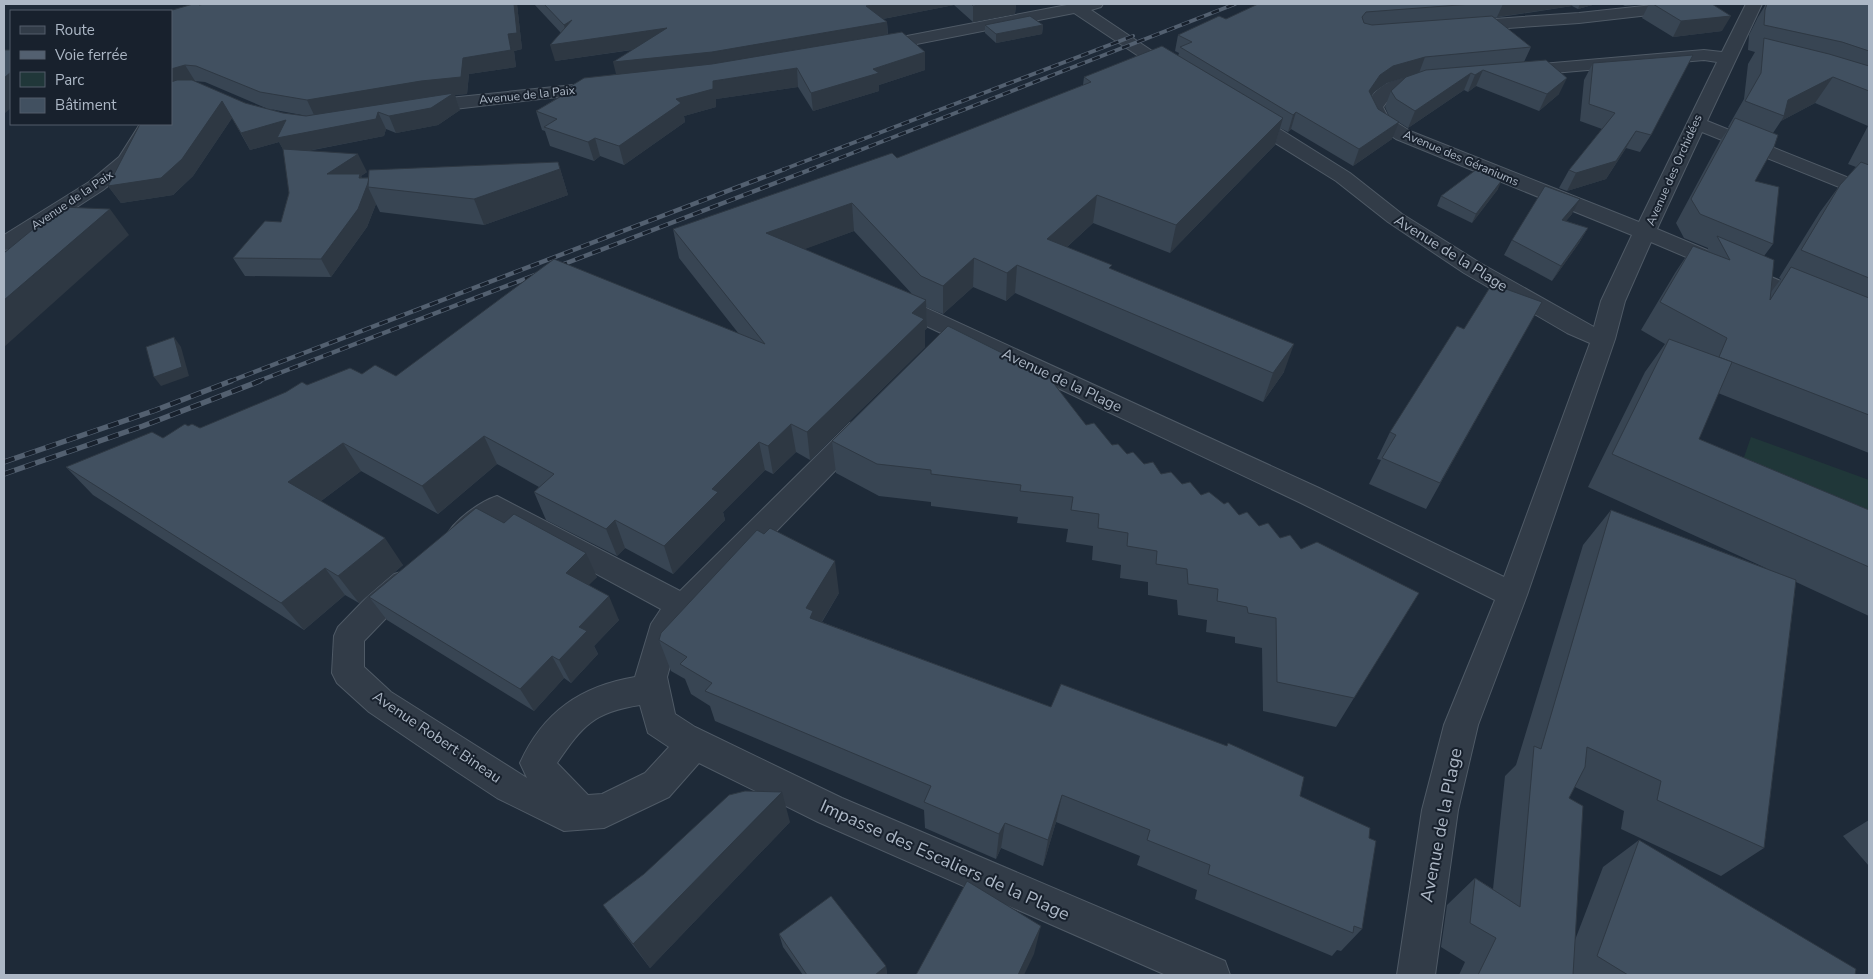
<svg xmlns="http://www.w3.org/2000/svg" width="1873" height="979" font-family="'Nunito Sans',sans-serif">
<rect width="100%" height="100%" fill="#1e2a38"/>
<!-- green -->
<path fill="#203739" d="M1751,437L1869,480V537L1736,480Z"/>
<g fill="none" stroke-linecap="round" stroke-linejoin="round">
<!-- minor casing -->
<g stroke="#4f5a66" stroke-width="2">
<g id="minor">
<path d="M1072,4H1103L1101,7L1091,10L1185,73L1182,77H1170L1074,13L876,52L870,51L867,47L870,43L876,42Z"/>
<path d="M1662,4H1710L1702,9L1579,23L1465,31L1459,30L1457,26L1459,22L1465,21L1579,13Z"/>
<path d="M1746,4H1762L1707,121L1869,186V199L1702,132L1657,229L1869,318V335L1651,242L1625,301L1615,339L1527,595L1478,725L1458,810L1435,975H1397L1422,810L1444,725L1495,600L1299,502L884,306L880,301L884,296L892,294L900,296L1319,488L1504,577L1590,343L1567,333L1464,273L1388,222L1336,181L1240,121L1238,117L1240,113H1254L1350,173L1402,214L1480,263L1594,327L1601,301L1632,235L1396,139L1373,124L1365,107C1369,100 1373,93 1380,88C1394,76 1423,71 1441,75L1444,79L1441,83C1419,88 1398,85 1383,107L1388,117L1410,131L1639,222L1717,62L1704,60L1518,76L1512,75L1509,71L1512,67L1518,66L1704,50L1722,52Z"/>
<path d="M603,82L609,83L612,87L609,91L420,113L413,111L411,107L413,103L420,101Z"/>
<path d="M140,124H158L134,165L103,190L12,249L4,250V235L89,182L119,157Z"/>
<path d="M859,421L868,423L872,430L868,437L680,630L667,677L675,714L695,727L842,798L1225,961L1230,975H1166L818,822L699,763L669,797L604,828L564,831L497,798L459,773L369,712L337,683L332,673L334,636L338,627L368,596L394,574L405,571L416,574L420,583L416,592L390,614L364,641V667L391,692L527,778L520,763C543,712 581,686 635,677L651,624L661,609L499,521C484,534 470,553 449,546L445,538C453,521 479,502 497,496L680,591L850,423ZM640,705L648,733L669,747L645,773L602,794L588,795L557,763C583,725 594,712 640,705Z"/>
</g>
</g>
<!-- minor -->
<use href="#minor" fill="#323c48" fill-rule="evenodd"/>
<!-- rail-far2 casing -->
<g stroke="#536070" stroke-width="4">
<g id="rail-far2">
<path d="M782,170L1133,36"/>
<path d="M809,170L1235,4"/>
</g>
</g>
<!-- rail-far1 casing -->
<g stroke="#536070" stroke-width="4.5">
<g id="rail-far1">
<path d="M228,382L785,169"/>
<path d="M256,382L812,169"/>
</g>
</g>
<!-- rail casing -->
<g stroke="#536070" stroke-width="5.5">
<g id="rail">
<path d="M4,462L156,410L231,381"/>
<path d="M4,474L143,426L260,381"/>
</g>
</g>
<!-- rail-far2 -->
<use href="#rail-far2" stroke="#18212d" stroke-width="2.5" stroke-dasharray="8" stroke-linecap="butt"/>
<!-- rail-far1 -->
<use href="#rail-far1" stroke="#18212d" stroke-width="3" stroke-dasharray="9" stroke-linecap="butt"/>
<!-- rail -->
<use href="#rail" stroke="#18212d" stroke-width="4" stroke-dasharray="11" stroke-linecap="butt"/>
</g>
<!-- wall -->
<g fill="#384553" fill-rule="evenodd">
<path d="M205,4H517L522,49L514,51L516,67L469,74L467,94L455,95L460,110L438,125L396,133L386,129L384,136L308,151L367,172L361,176L362,178L558,162L568,195L484,225L380,212L376,204L367,227L331,277L245,276L233,258L281,222L289,193L284,151L279,142L250,150L232,118L193,176L173,195L121,203L108,186L171,124V11ZM194,81L205,82L268,109L245,103ZM270,109L307,116L283,113Z"/>
<path d="M534,4H1016L1015,14L973,22L954,5L883,19L887,22L888,34L925,52V70L879,85V91L813,111L798,87L716,99V107L684,116L685,122L624,165L600,156L594,161L550,146L545,131L542,130L536,111L567,92L566,89L616,74L632,50L555,61L561,33Z"/>
<path d="M1258,4H1596L1578,9L1572,6L1494,18L1531,47L1524,62L1559,94L1539,111L1476,86L1468,92L1464,90L1408,128L1389,116L1385,107L1391,91L1406,77L1387,83L1374,92L1372,96L1392,139L1353,166L1291,129L1288,132L1280,128L1275,145L1170,253L1093,223L1067,247L1111,269L1284,372L1263,402L1015,293L1006,301L973,287L943,314L926,307L927,328L925,330V347L810,460L796,452L773,474L765,470L723,512L725,520L673,574L625,548L617,556L546,520L534,492L539,487L497,464L438,514L361,471L321,501L403,565L359,603L345,595L304,630L93,495L66,467L163,438L188,426L200,428L307,385L362,374L396,376L739,334L679,258L673,229L897,158L1083,85L1084,77L1178,56L1179,53L1175,51L1178,35L1226,19ZM854,231L912,294L804,249Z"/>
<path d="M1621,4H1712L1722,31L1673,37L1642,18L1649,4L1625,6Z"/>
<path d="M1766,4H1869V453L1718,393L1699,439L1869,510V616L1796,582L1764,848L1721,876L1621,829L1624,811L1575,787L1569,798L1575,940L1603,867L1639,840L1855,975H1459L1465,962L1441,947L1447,905L1475,878L1493,889L1505,776L1516,765L1583,545L1611,510L1768,569L1588,487L1645,372L1665,344L1641,330L1675,273L1693,246L1707,251L1708,248L1684,238L1676,223L1720,141L1729,128L1728,127L1744,99L1748,64L1755,52L1748,50L1749,35L1758,17ZM1815,103L1868,126L1848,164L1856,167L1840,185L1820,212L1779,278L1781,279L1771,292L1764,256L1773,244L1755,181L1773,133L1781,121Z"/>
<path d="M985,25H1043L1042,34L996,43L985,33Z"/>
<path d="M1593,63L1651,135L1640,152L1626,148L1606,179L1567,191L1559,188L1569,170L1602,129L1580,121L1584,80Z"/>
<path d="M1498,189L1472,223L1437,206L1441,196Z"/>
<path d="M1572,214L1566,221L1588,228L1579,243L1552,281L1504,255L1512,240Z"/>
<path d="M1542,302L1426,509L1369,484L1381,460L1377,459L1390,432L1464,329Z"/>
<path d="M1086,425L1112,445L1161,474L1182,484L1201,495L1224,504L1239,515L1301,549L1419,593L1336,727L1263,711L1262,648L1235,643V637L1206,632L1207,620L1178,615L1177,600L1148,595V582L1120,578L1121,565L1092,560L1093,546L1066,542L1068,529L1017,523L1018,517L931,506V502L879,496L836,473L832,441Z"/>
<path d="M597,577L588,585L619,620L594,646L598,654L571,683L564,678L534,711L387,620L369,597Z"/>
<path d="M839,593L822,622L1051,707L1300,796L1362,929L1341,951L1337,950L1332,956L1195,899L1197,890L1137,865L1140,856L1056,822L1043,866L1001,848L996,859L925,828L924,810L715,721L710,706L691,694L685,679L671,671L659,640Z"/>
<path d="M1869,820V866L1843,836Z"/>
<path d="M790,822L650,968L621,930L603,905L644,874Z"/>
<path d="M779,934L886,966L887,975H803L783,947Z"/>
</g>
<!-- shaded-wall -->
<g fill="#2e3843">
<path d="M514,4H517L522,49L514,51L516,67L469,74L467,94L455,95L460,110L438,125L396,133L389,116L428,98L315,117L307,100L463,58L508,34Z"/>
<path d="M879,4H954V5L867,22L866,6Z"/>
<path d="M985,4H1016L1015,14L973,22V6Z"/>
<path d="M1503,4H1573L1572,6L1497,17Z"/>
<path d="M1580,4H1596L1578,9Z"/>
<path d="M1731,16L1722,31L1673,37L1681,21Z"/>
<path d="M572,20L568,41L564,25Z"/>
<path d="M887,22L888,39L617,78L613,62Z"/>
<path d="M1043,25L1042,34L996,43V34Z"/>
<path d="M667,28L671,44L555,61L550,45Z"/>
<path d="M925,52V70L879,85V91L813,111L811,93L873,69Z"/>
<path d="M1425,57L1419,73L1387,83L1374,92L1363,108L1369,91L1380,75L1393,66Z"/>
<path d="M185,65L195,81L171,88V69Z"/>
<path d="M797,68L798,87L716,99V107L684,116L685,122L624,165L619,146L676,99L713,81Z"/>
<path d="M1483,70L1476,86L1468,92L1475,75Z"/>
<path d="M11,72V108L4,114V78Z"/>
<path d="M1471,73L1464,90L1408,128L1415,111Z"/>
<path d="M1833,77L1815,103L1781,121L1784,116L1788,100Z"/>
<path d="M1567,78L1559,94L1539,111L1547,94Z"/>
<path d="M222,101L232,118L193,176L173,195L121,203L108,186Z"/>
<path d="M378,112L386,129L384,136L286,155L279,142L250,150L241,133L286,120Z"/>
<path d="M1296,112L1291,129L1288,132L1293,115Z"/>
<path d="M1283,118L1275,145L1170,253L1176,225Z"/>
<path d="M1399,122L1392,139L1353,166L1359,149Z"/>
<path d="M1636,131L1626,148L1606,179L1567,191L1576,173Z"/>
<path d="M595,138L600,156L594,161L588,142Z"/>
<path d="M358,154L367,172L361,176L367,188L371,178L368,187L376,204L367,227L331,277L321,259L327,174Z"/>
<path d="M558,162L568,195L484,225L474,199Z"/>
<path d="M1502,180L1498,189L1472,223L1476,214Z"/>
<path d="M1097,195L1093,223L1045,267L1047,239Z"/>
<path d="M1580,199L1572,214L1554,235L1562,220Z"/>
<path d="M852,203L854,231L770,262L766,233Z"/>
<path d="M110,209L129,235L4,347V300Z"/>
<path d="M1588,228L1579,243L1552,281L1561,266Z"/>
<path d="M974,258L973,287L943,314V286Z"/>
<path d="M1017,265L1015,293L1006,301L1007,273Z"/>
<path d="M926,300L927,328L925,330V347L810,460L807,432L912,313Z"/>
<path d="M174,337L181,347L189,376L161,386L154,377Z"/>
<path d="M1294,344L1284,372L1263,402L1273,373Z"/>
<path d="M791,424L796,452L773,474L768,446Z"/>
<path d="M484,436L497,464L438,514L422,486Z"/>
<path d="M759,442L765,470L723,512L725,520L673,574L664,546L712,489Z"/>
<path d="M343,443L361,471L309,510L288,482Z"/>
<path d="M615,520L625,548L617,556L606,529Z"/>
<path d="M385,538L403,565L359,603L338,576Z"/>
<path d="M586,553L597,577L577,597L566,573Z"/>
<path d="M835,561L839,593L816,631L818,642L806,608Z"/>
<path d="M325,568L345,595L304,630L281,603Z"/>
<path d="M609,596L619,620L594,646L598,654L571,683L559,660L579,627Z"/>
<path d="M552,656L564,678L534,711L520,689Z"/>
<path d="M782,792L790,822L650,968L633,944Z"/>
<path d="M1062,795L1056,822L1043,866L1048,840Z"/>
<path d="M1005,823L1001,848L996,859L999,834Z"/>
<path d="M1041,926L1034,954L1024,975H1018Z"/>
<path d="M886,966L887,975H875Z"/>
</g>
<!-- building -->
<g fill="#415060" stroke="#2e3843">
<path d="M193,4H199V5L205,4H514L517,33L508,34L511,50L463,58L461,77L421,81L307,100L260,92L196,66L185,65L171,69V11H169Z"/>
<path d="M544,4H879L866,6L887,22L712,52L613,62L667,28L550,45L572,20L564,25Z"/>
<path d="M971,4H985L973,6Z"/>
<path d="M1258,4H1472L1366,12L1362,17L1364,23L1372,25L1492,16L1531,47L1425,57L1393,66L1380,75L1369,91L1378,109L1399,122L1359,149L1296,112L1293,115L1180,47L1192,42L1178,35L1219,16L1226,19Z"/>
<path d="M1653,4H1712L1731,16L1681,21Z"/>
<path d="M1767,4H1869V51L1842,42L1764,25L1765,10Z"/>
<path d="M1030,16L1043,25L996,34L985,25Z"/>
<path d="M902,32L925,52L873,69L879,73L811,93L797,68L713,81V89L676,99L681,103L619,146L595,138L588,142L544,127L557,119L536,111L570,91L566,89L584,78L712,64Z"/>
<path d="M1764,38L1829,54L1869,66V91L1833,77L1788,100L1784,116L1745,101L1761,73Z"/>
<path d="M1162,46L1283,118L1176,225L1097,195L1047,239L1112,265L1109,268L1294,344L1273,373L1017,265L1007,273L974,258L943,286L921,276L852,203L766,233L926,300L912,313L924,319L807,432L791,424L768,446L759,442L712,489L718,492L664,546L615,520L606,529L534,492L554,474L484,436L422,486L343,443L288,482L385,538L338,576L325,568L281,603L66,467L152,432L163,438L185,424L188,426L192,424L200,428L286,392L302,382L307,385L350,368L362,374L375,365L396,376L554,259L765,344L673,229L892,153L897,158L1091,82L1084,77Z"/>
<path d="M4,50H11V72L4,78Z"/>
<path d="M1693,55L1651,135L1636,131L1616,161L1576,173L1569,170L1615,113L1589,104L1593,63Z"/>
<path d="M1546,60L1567,78L1547,94L1483,70L1475,75L1471,73L1415,111L1396,99L1391,91L1406,77L1426,70Z"/>
<path d="M177,80H192L245,103L283,113L306,116L454,93L431,108L389,116L378,112L376,119L277,138L286,120L241,133L222,101L182,159L161,178L108,186L140,124H171V82Z"/>
<path d="M1735,118L1778,135L1774,147L1755,181L1779,187L1773,244L1700,214L1691,199Z"/>
<path d="M283,149L358,154L327,174H360L359,178H369L368,183L358,209L321,259L233,258L265,221L281,222L289,193Z"/>
<path d="M558,162L560,169L474,199L368,187L369,170Z"/>
<path d="M1861,162L1869,165V278L1801,250L1840,185Z"/>
<path d="M1477,169L1502,180L1476,214L1441,196Z"/>
<path d="M1545,186L1580,199L1562,220L1588,228L1561,266L1512,240Z"/>
<path d="M60,207L110,209L4,300V253Z"/>
<path d="M1717,236L1774,260L1770,300L1791,267L1869,298V415L1719,357L1727,338L1660,302L1693,246L1730,260Z"/>
<path d="M1492,284L1542,302L1440,483L1382,458L1396,435L1390,432L1457,326L1464,329Z"/>
<path d="M948,326L1048,376L1086,425L1094,423L1112,445L1118,444L1127,454L1133,452L1144,464L1153,462L1161,474L1171,472L1182,484L1190,482L1201,495L1209,492L1224,504L1228,502L1239,515L1247,512L1259,526L1268,523L1280,538L1290,535L1301,549L1317,542L1419,593L1354,698L1277,682L1276,618L1248,613L1247,607L1217,601L1218,589L1188,584L1187,569L1156,564L1157,551L1127,546L1128,533L1098,528L1099,514L1071,510L1073,497L1020,491L1021,485L931,474V470L877,464L832,441Z"/>
<path d="M174,337L182,367L154,377L146,347Z"/>
<path d="M1669,339L1732,362L1699,439L1869,510V567L1612,454Z"/>
<path d="M476,508L504,523L514,514L586,553L566,573L609,596L579,627L587,631L559,660L552,656L520,689L369,597Z"/>
<path d="M1611,510L1796,580L1764,848L1657,800L1661,781L1587,747L1585,767L1569,798L1583,806L1573,975H1478L1496,938L1470,923L1475,878L1520,907L1534,746L1541,749Z"/>
<path d="M770,528L835,561L806,608L813,611L810,618L1051,707L1061,684L1227,746L1228,743L1304,777L1300,796L1370,828L1369,838L1376,841L1362,929L1354,926L1353,933L1208,874L1210,865L1147,840L1150,830L1062,795L1048,840L1005,823L999,834L924,802L931,786L705,691L712,683L680,664L687,657L659,640L661,633L757,530L764,534Z"/>
<path d="M745,791L782,792L633,944L603,905L644,874L729,795Z"/>
<path d="M1639,840L1856,969L1855,975H1628L1597,956Z"/>
<path d="M967,881L1041,926L1018,975H916Z"/>
<path d="M831,896L886,966L875,975H807L779,934Z"/>
</g>
<g text-anchor="middle" dominant-baseline="central" stroke-width="4" stroke-linejoin="round" paint-order="stroke">
<!-- far-street labels -->
<g font-size="12" fill="#acb7c5" stroke="#18212d">
<text transform="translate(527 95) rotate(-6)">Avenue de la Paix</text>
<text transform="translate(1461 158) rotate(23)">Avenue des Géraniums</text>
<text transform="translate(1674 170) rotate(-66)">Avenue des Orchidées</text>
<text transform="translate(72 200) rotate(-34)">Avenue de la Paix</text>
</g>
<!-- street labels -->
<g font-size="15" fill="#acb7c5" stroke="#18212d">
<text transform="translate(1451 253) rotate(32)">Avenue de la Plage</text>
<text transform="translate(1062 380) rotate(25)">Avenue de la Plage</text>
<text transform="translate(437 737) rotate(34)">Avenue Robert Bineau</text>
</g>
<!-- near-street labels -->
<g font-size="18" fill="#acb7c5" stroke="#18212d">
<text transform="translate(1441 825) rotate(-79)">Avenue de la Plage</text>
<text transform="translate(945 860) rotate(24)">Impasse des Escaliers de la Plage</text>
</g>
</g>
<!-- border -->
<rect width="1873" height="979" fill="none" stroke="#acb7c5" stroke-width="10"/>
<!-- legend -->
<rect x="10" y="10" width="162" height="115" fill="#18212d" stroke="#535d6a"/>
<rect x="20" y="26" width="25" height="8" fill="#323c48" stroke="#535d6a"/>
<text x="55" y="35" font-size="15" fill="#acb7c5">Route</text>
<rect x="20" y="51" width="25" height="8" fill="#536070" stroke="#535d6a"/>
<text x="55" y="60" font-size="15" fill="#acb7c5">Voie ferrée</text>
<rect x="20" y="72" width="25" height="15" fill="#203739" stroke="#535d6a"/>
<text x="55" y="85" font-size="15" fill="#acb7c5">Parc</text>
<rect x="20" y="98" width="25" height="15" fill="#415060" stroke="#535d6a"/>
<text x="55" y="110" font-size="15" fill="#acb7c5">Bâtiment</text>
</svg>
